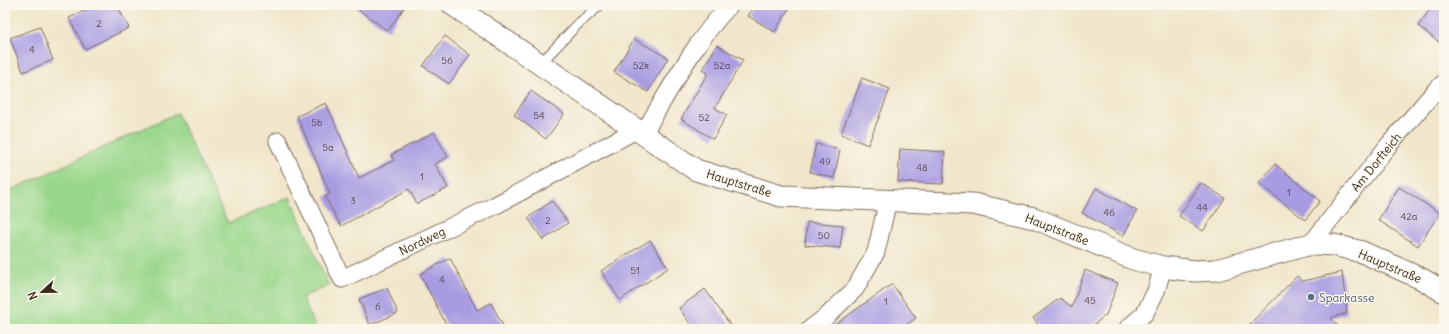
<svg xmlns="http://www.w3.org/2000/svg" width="1449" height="334" font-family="Delius,sans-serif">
<rect width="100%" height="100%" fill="#fbf7ec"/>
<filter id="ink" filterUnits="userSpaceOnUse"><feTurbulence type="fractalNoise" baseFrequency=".025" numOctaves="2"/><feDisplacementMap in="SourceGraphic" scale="8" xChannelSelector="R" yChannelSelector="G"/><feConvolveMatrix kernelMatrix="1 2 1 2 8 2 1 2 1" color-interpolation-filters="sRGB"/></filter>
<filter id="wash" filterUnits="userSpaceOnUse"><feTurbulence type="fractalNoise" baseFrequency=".012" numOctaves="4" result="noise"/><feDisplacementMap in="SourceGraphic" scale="16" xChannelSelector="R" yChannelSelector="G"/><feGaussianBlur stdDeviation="0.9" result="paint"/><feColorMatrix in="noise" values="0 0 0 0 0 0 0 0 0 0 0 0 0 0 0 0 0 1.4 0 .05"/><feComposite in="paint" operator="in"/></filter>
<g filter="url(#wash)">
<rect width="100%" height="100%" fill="#f1e6cb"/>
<!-- green -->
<path fill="#9ad78b" stroke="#6a8054" d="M177,113L228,223L290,197L329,286L302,297L316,329H5V193Z"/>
<g id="blocks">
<!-- building -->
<g fill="#a89be2">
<path d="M96,5H117L129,28L85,49L69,18Z"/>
<path d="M352,5H406L388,31Z"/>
<path d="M755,5H791L775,32L748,16Z"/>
<path d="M1433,5H1444V46L1418,26Z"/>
<path d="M40,27L53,60L23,72L10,38Z"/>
<path d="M445,36L470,55L449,84L423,66Z"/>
<path d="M634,39L668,58L648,92L614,72Z"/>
<path d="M717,45L743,60L715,108L727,115L713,139L681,119L708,73L702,70Z"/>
<path d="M862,78L890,89L868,145L841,134Z"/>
<path d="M531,91L564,114L546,139L514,115Z"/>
<path d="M326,103L359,178L394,160L391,155L434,132L448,157L435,164L448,188L417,204L409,189L341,226L325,197L330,194L297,116Z"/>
<path d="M816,144L840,150L834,178L810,172Z"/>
<path d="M900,149L945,152L943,184L898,182Z"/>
<path d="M1275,164L1320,201L1305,220L1259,183Z"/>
<path d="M1201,183L1225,198L1203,231L1179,216Z"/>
<path d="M1399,187L1440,213L1418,246L1378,220Z"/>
<path d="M1096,188L1137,211L1123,236L1082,213Z"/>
<path d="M552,201L568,223L543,240L528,218Z"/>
<path d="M807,222L843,225L840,248L805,245Z"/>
<path d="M650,240L668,268L620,300L601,271Z"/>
<path d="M450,258L477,310L491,303L505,329H442L447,326L420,274Z"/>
<path d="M1085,270L1118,283L1106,315L1088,329H1042L1033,318L1060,298L1072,307Z"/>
<path d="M1342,272L1347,313L1331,318L1341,329H1245L1297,276L1303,281Z"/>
<path d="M892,284L916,318L901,329H829Z"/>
<path d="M387,288L398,313L370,325L359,299Z"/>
<path d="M705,289L733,329H694L679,308Z"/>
</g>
</g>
</g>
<g filter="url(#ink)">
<use href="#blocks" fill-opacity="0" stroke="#7b6c5b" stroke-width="1"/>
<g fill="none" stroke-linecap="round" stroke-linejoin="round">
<!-- service casing -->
<g stroke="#7b6c5b" stroke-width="11">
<path id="service" d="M540,64L577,25L600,5"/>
</g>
<!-- minor casing -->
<g stroke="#7b6c5b" stroke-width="19">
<g id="minor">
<path d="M643,134C670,90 694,42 730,5"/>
<path d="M278,141L342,279L494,206L636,130"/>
<path d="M1311,244L1387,147L1436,90L1444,83"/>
<path d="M810,329L827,316L855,289L876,252L888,200"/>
<path d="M1127,329L1145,313L1156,291L1163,267"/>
</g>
</g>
<!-- tertiary casing -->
<g stroke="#7b6c5b" stroke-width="23">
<path id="tertiary" d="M453,5L696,170L781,196L973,204L1034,218L1133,259L1163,267L1195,271L1216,270L1311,244L1334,245L1362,252L1422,279L1444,292"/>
</g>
<!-- service -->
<use href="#service" stroke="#fff" stroke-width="9"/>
<!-- minor -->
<use href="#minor" stroke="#fff" stroke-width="17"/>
<!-- tertiary -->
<use href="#tertiary" stroke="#fff" stroke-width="21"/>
</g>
</g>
<!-- markers -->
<circle fill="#5c6f8a" stroke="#fbf7ec" stroke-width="1.5" cx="1311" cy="297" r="4"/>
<g text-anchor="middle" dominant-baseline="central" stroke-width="3" stroke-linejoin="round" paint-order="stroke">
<!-- number labels -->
<g font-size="10" fill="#56464f">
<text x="99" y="23">2</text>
<text x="32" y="49">4</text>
<text x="447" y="60">56</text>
<text x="641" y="65">52k</text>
<text x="722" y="65">52a</text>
<text x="539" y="115">54</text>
<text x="704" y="117">52</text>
<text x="317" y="122">5b</text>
<text x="328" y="147">5a</text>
<text x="825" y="161">49</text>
<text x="922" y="167">48</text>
<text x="422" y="176">1</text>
<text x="1289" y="192">1</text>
<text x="353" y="200">3</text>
<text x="1202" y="207">44</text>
<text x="1109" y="212">46</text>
<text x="1409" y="216">42a</text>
<text x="548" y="220">2</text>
<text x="824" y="235">50</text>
<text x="635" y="270">51</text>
<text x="442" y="279">4</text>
<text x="1090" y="300">45</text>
<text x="886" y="301">1</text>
<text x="378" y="306">6</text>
</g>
<!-- street labels -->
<g font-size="12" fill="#3b2a1e" stroke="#fbf7ec">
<text transform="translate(1376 162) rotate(-51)">Am Dorfteich</text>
<text transform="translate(739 183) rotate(17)">Hauptstraße</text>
<text transform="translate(1057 229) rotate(21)">Hauptstraße</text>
<text transform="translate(422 241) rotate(-26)">Nordweg</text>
<text transform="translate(1390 266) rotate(23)">Hauptstraße</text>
</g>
<!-- service labels -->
<g font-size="12" fill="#4e5e75" stroke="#fbf7ec" text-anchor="start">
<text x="1319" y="297">Sparkasse</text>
</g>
</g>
<!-- margin -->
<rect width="1449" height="334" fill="none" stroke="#fbf7ec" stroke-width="20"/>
<!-- north arrow -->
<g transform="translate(42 292) rotate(248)" stroke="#fbf7ec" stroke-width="3" paint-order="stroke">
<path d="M0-3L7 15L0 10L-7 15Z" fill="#3b2a1e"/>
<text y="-6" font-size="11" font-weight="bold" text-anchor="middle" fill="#3b2a1e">N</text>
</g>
</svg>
